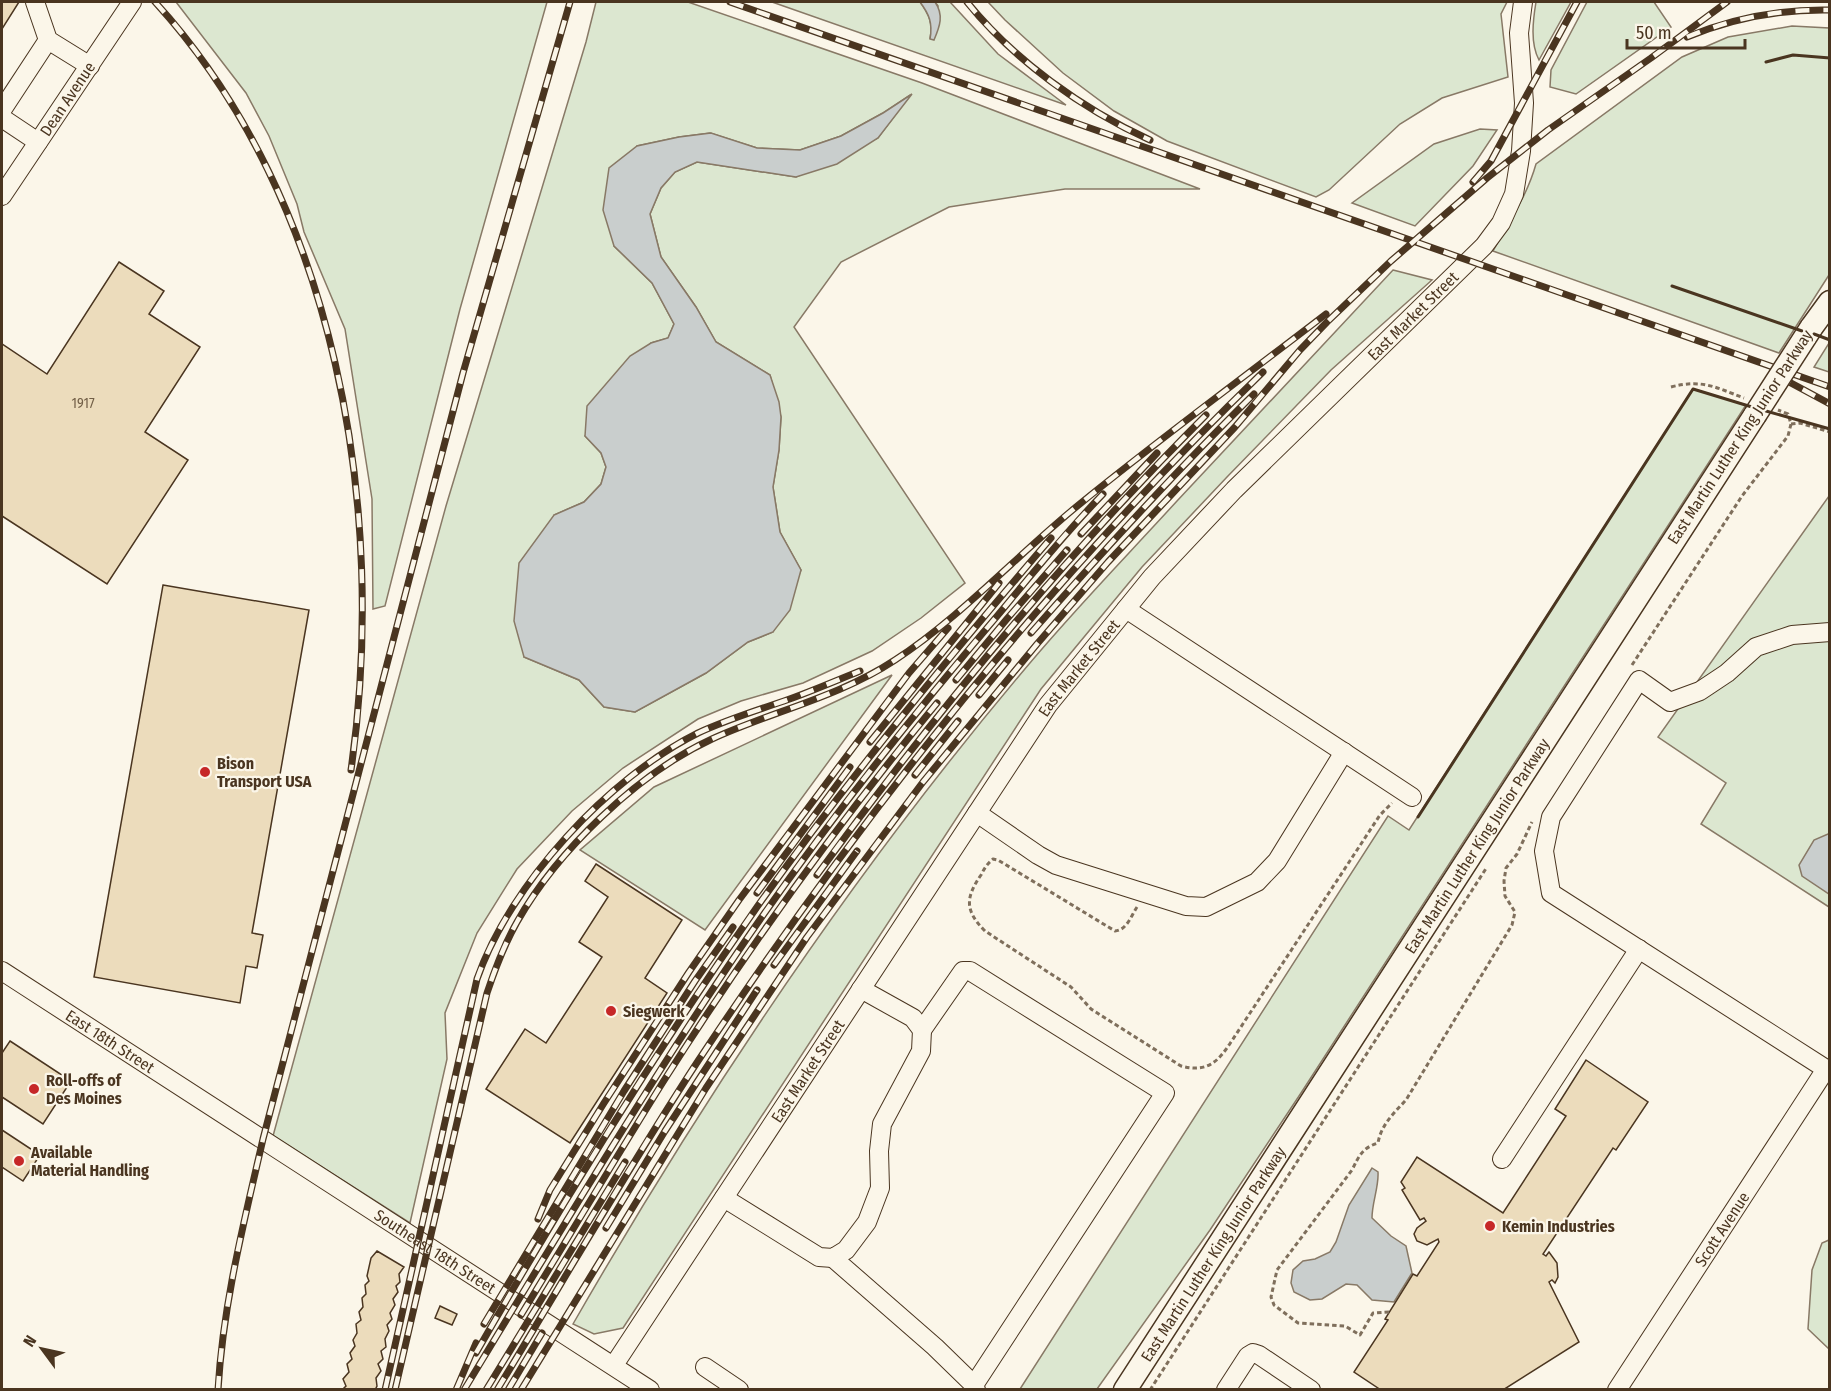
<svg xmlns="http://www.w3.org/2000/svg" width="1831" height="1391" font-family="'Fira Sans Condensed',sans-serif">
<rect width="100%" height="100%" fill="#fbf6e9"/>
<!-- green -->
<g fill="#dce7d0" stroke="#887966" stroke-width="1.5" fill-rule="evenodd">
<path d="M176,2H547L460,309L385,606L373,609L372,499L345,329L304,232L297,204L269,136L246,93Z"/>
<path d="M596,2H688L922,83L1200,189H1065L949,207L841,262L794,327L965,583L921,618L872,651L803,683L741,701L698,719L623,768L572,811L517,869L477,933L445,1013L447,1059L410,1223L273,1136L446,506L586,42ZM910,95L878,138L796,177L697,162L675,172L661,188L650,214L661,257L696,307L716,342L770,375L781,417L779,450L773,487L780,532L801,570L773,632L748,642L706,673L635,712L604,707L579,680L524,657L554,515L584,502L601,484L606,467L601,453L585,436L651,343L668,338L674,324L652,283L614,246L637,146L679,137L710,133L757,148L800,150L841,136L883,113Z"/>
<path d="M772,2H920C929,14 933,23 930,39L938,6L935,2H950L998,54L1066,105Z"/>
<path d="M988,2H1507L1501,14L1508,77L1442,98L1400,124L1329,190L1316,197L1167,141L1114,111L1063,73L1005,20Z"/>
<path d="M1536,2H1571L1539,60C1530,43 1533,20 1536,2Z"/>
<path d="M1587,2H1654L1671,27L1576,94L1550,87L1551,70Z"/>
<path d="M1792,26L1829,28V275L1779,353L1493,251C1509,222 1527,196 1536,164L1682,57L1728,37Z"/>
<path d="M1480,129L1497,130L1473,166L1415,226L1352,203L1434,144Z"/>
<path d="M1393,270L1432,280L1331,370L1227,477L1142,567L1041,689L623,1328L594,1334L573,1324C704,1096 850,877 1019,676C1069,615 1124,559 1177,501C1249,424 1321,347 1393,270Z"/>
<path d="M1829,343V372L1814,367Z"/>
<path d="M1693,389L1746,405L1301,1093L1210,1230L1097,1389H1020L1388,816L1409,830Z"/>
<path d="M1829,496V907L1701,824L1726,783L1658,737Z"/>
<path d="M892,675L705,930L580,850L654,787Z"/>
<path d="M1829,1240V1349L1808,1329L1812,1270L1822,1243Z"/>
</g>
<!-- water -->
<g fill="#c9cecd" stroke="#887966" stroke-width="1.5">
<path d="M920,2H935C944,15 940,26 934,40L930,39C933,23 929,14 920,2Z"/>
<path d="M912,94L878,138L837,164L796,177L697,162L675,172L661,188L650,214L661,257L696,307L716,342L770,375L779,402L781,417L779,450L773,487L780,532L801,570L790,610L773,632L748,642L706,673L635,712L604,707L579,680L524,657L514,621L519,563L554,515L584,502L601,484L606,467L601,453L585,436L587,406L630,356L651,343L668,338L674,324L652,283L614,246L603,210L609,168L637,146L679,137L711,133L757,148L800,150L841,136L883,113Z"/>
<path d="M1828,834H1830L1829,894L1802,876L1799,865L1814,840Z"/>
<path d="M1372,1168L1378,1172C1379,1187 1372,1202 1372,1218L1391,1236L1406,1246L1412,1273L1394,1302L1372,1300L1357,1285L1346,1284L1322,1299L1310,1300L1294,1292L1291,1283L1293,1270L1303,1261L1315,1259L1330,1252L1336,1242L1349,1205Z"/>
</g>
<!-- building -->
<g fill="#ecdcbc" stroke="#4a3520" stroke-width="1.5">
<path d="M2,2H19L2,29Z"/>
<path d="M119,262L164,291L149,314L200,347L145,432L188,460L107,584L2,516V344L47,374Z"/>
<path d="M163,585L309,610L252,933L263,935L257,968L246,966L240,1003L94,977Z"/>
<path d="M596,864L682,920L645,978L667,993L570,1143L486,1089L525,1029L546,1043L602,957L579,942L608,897L585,881Z"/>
<path d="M10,1041L71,1081L43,1124L2,1097V1053Z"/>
<path d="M1586,1060L1648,1102L1616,1150L1613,1148L1543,1254L1546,1256L1549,1252L1557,1263L1558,1277L1555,1283L1552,1280L1549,1282L1579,1342L1503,1390H1381L1354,1372L1388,1320L1385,1319L1413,1274L1417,1276L1439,1242L1438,1239L1427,1245L1417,1241L1414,1234L1417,1228L1426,1221L1424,1218L1420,1220L1402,1190L1405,1188L1401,1182L1417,1157L1503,1213L1566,1116L1555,1109Z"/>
<path d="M2,1130L40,1155L23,1181L2,1167Z"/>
<path d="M377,1251L404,1267L399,1274L400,1282L396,1286L398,1292L393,1299L395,1305L390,1313L392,1319L387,1325L389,1331L385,1339L386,1347L381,1351L383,1359L378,1364L381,1371L376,1378L377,1386L375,1390H342L346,1386L343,1379L349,1372L347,1364L352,1359L350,1353L355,1346L353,1340L357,1333L356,1324L361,1320L359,1312L363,1307L362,1298L366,1294L365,1285L369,1281L367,1276L371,1258Z"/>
<path d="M440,1306L457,1314L452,1325L435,1318Z"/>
</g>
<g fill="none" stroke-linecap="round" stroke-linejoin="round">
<!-- minor casing -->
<g stroke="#4a3520" stroke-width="20">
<g id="minor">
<path d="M35,2L48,40L90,66"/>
<path d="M2,110L48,40"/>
<path d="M2,118L38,142"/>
<path id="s1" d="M2,196L132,2"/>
<path d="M1126,609L1412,797"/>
<path d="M977,813L1038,855L1056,865L1186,906L1206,907L1257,882L1277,861L1344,752"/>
<path id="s2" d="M2,971L650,1390"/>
<path d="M922,1030L963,971H970L1165,1093L974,1385"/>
<path d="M1502,1159L1639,949"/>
<path d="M724,1198L819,1257L833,1258L846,1250L867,1222L880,1188L879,1151L882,1124L921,1051L922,1030L913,1018L861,989"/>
<path d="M833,1258L935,1347L974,1385L976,1390"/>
<path id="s3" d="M614,1365L1048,705L1152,577L1234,490L1484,246L1501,223L1514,194L1521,151L1524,103L1519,33L1523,2"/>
<path d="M705,1367L739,1390"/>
<path d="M1226,1390L1248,1356L1253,1353L1259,1355L1311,1390"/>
<path id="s4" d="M1617,1390L1826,1069L1551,893L1544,851L1551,817L1639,680L1670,702L1700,691L1727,673L1756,647L1792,635L1830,632"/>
</g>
</g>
<!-- major casing -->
<g stroke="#4a3520" stroke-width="25">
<g id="major">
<path d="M1811,328L1830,302"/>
<path id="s5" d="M1125,1390L1755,415"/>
</g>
</g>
<!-- path -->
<g stroke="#7f6f5c" stroke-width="3" stroke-dasharray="4.5 3" stroke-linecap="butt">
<path d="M1671,387C1702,379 1715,387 1744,398"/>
<path d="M1791,424L1800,423L1830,432"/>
<path d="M1632,665L1742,496L1788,436L1791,424L1788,414L1778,410"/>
<path d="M1137,907C1131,916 1127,930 1115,931L998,860L993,859C987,864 984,869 981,875C965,898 965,911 985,931L1071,987L1091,1009L1181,1066C1207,1073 1218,1062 1231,1042L1380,815L1392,803"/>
<path d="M1389,1312L1373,1313L1360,1335L1345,1326L1298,1323L1274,1305L1271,1297L1277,1270L1352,1170C1359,1156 1362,1148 1378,1143C1381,1125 1394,1113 1406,1100L1512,925L1515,912L1505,896L1504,881L1506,868L1517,854L1532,822"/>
<path d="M1150,1390L1487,867"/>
</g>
<!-- minor -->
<use href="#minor" stroke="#fbf6e9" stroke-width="18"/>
<!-- major -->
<use href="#major" stroke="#fbf6e9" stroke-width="22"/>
<!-- rail casing -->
<g stroke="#4a3520" stroke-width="7">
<g id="rail">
<path d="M155,2C337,201 388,510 351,770"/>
<path d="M730,2L1830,387"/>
<path d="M967,2C1014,60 1082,109 1150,140"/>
<path d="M1687,37C1733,18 1780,9 1830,10"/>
<path d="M1473,182L1491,161L1577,2"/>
<path d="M1778,376L1830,404"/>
<path d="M1081,534L1157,453"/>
<path d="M1031,633C1103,551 1176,471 1254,394"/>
<path d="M956,680L1006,620L1067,550"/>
<path d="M979,695L1008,660"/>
<path d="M870,742L999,583"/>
<path d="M915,775L958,721"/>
<path d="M817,875C935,713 1064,557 1206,415"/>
<path d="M757,893L850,767"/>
<path d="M774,965L857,851"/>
<path d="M538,1219L550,1190L604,1103L689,972L739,900L909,673L948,628"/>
<path d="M606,1228L665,1131L757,990"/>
<path d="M521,1315C568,1238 615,1159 663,1082C746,951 838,823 937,703"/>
<path d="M484,1324L624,1091L695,981L733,927"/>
<path d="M476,1353C563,1201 656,1051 757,907C848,779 948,658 1051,538"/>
<path d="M218,1390C223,1304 244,1222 263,1139L463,373L570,2"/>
<path d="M385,1390L477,979C510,884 608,778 698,733C726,720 755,711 784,701C810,692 835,681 860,671"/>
<path d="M395,1390L487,993C495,969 504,945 517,922C557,851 638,773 712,739C773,711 839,697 895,660C961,617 1019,553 1081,503C1161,438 1244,377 1326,314"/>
<path d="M456,1390L476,1343"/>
<path d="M464,1390C553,1243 641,1095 737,953C817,835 906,723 998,615C1032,574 1066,532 1103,494"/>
<path d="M486,1390L625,1162"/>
<path d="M497,1390C564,1280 628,1168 698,1061C862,813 1050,578 1263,372"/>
<path d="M508,1390L542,1333"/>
<path d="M521,1390L706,1088L807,937L923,782L1037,644L1108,562L1235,427L1300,350L1327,322L1391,261L1487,178L1548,130L1651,58L1727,2"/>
</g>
</g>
<!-- rail -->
<use href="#rail" stroke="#fbf6e9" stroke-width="4.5" stroke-dasharray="14" stroke-linecap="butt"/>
<!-- major-bridge casing -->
<g stroke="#4a3520" stroke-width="25" stroke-linecap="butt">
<path id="major-bridge" d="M1755,415L1811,328"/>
</g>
<!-- major-bridge -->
<use href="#major-bridge" stroke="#fbf6e9" stroke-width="22"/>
<!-- wall -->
<g stroke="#4a3520" stroke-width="3">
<path d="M1766,62L1793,55L1830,58"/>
<path d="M1672,286L1802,331"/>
<path d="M1814,334L1830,340"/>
<path d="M1766,411L1830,429"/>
<path d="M1418,817L1693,389L1752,407"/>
</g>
</g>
<!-- markers -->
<g fill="#c62828" stroke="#fbf6e9" stroke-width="2">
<circle cx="205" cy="772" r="6"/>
<circle cx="611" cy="1011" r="6"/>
<circle cx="34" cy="1089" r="6"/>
<circle cx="19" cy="1161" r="6"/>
<circle cx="1490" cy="1226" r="6"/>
</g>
<g text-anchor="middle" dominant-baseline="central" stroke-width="4.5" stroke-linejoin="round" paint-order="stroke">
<!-- number labels -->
<g font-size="14" fill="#725f47">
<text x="83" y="403">1917</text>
</g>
<!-- street labels -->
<g font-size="16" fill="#4a3520" stroke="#fbf6e9">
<text stroke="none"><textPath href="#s1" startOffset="117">Dean Avenue</textPath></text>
<text stroke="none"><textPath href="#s3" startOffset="1324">East Market Street</textPath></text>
<text transform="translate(1740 437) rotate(-57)">East Martin Luther King Junior Parkway</text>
<text stroke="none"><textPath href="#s3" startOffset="838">East Market Street</textPath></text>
<text stroke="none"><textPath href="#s5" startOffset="648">East Martin Luther King Junior Parkway</textPath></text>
<text stroke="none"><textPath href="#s2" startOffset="129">East 18th Street</textPath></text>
<text stroke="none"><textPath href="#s3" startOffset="352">East Market Street</textPath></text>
<text stroke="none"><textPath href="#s4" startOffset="192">Scott Avenue</textPath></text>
<text stroke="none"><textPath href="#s2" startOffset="516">Southeast 18th Street</textPath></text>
<text stroke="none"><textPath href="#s5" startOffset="162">East Martin Luther King Junior Parkway</textPath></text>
</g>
<!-- poi labels -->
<g font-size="16" font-weight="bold" fill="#4a3520" stroke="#fbf6e9" text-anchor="start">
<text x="217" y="763">Bison<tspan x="217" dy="18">Transport USA</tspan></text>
<text x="623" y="1011">Siegwerk</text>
<text x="46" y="1080">Roll-offs of<tspan x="46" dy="18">Des Moines</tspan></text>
<text x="31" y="1152">Available<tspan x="31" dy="18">Material Handling</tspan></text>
<text x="1502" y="1226">Kemin Industries</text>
</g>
</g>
<!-- border -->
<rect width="1831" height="1391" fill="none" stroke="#4a3520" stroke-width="6"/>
<!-- north arrow -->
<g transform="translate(42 1349) rotate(303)" stroke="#fbf6e9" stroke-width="4.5" paint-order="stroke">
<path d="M0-4.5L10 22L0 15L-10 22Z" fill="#4a3520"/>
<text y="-9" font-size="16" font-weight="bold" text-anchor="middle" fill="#4a3520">N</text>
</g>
<!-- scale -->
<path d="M1627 39v9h118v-9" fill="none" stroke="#4a3520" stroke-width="3"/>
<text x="1636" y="39" font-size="18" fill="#4a3520" stroke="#fbf6e9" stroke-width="4.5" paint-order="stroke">50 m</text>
</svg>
